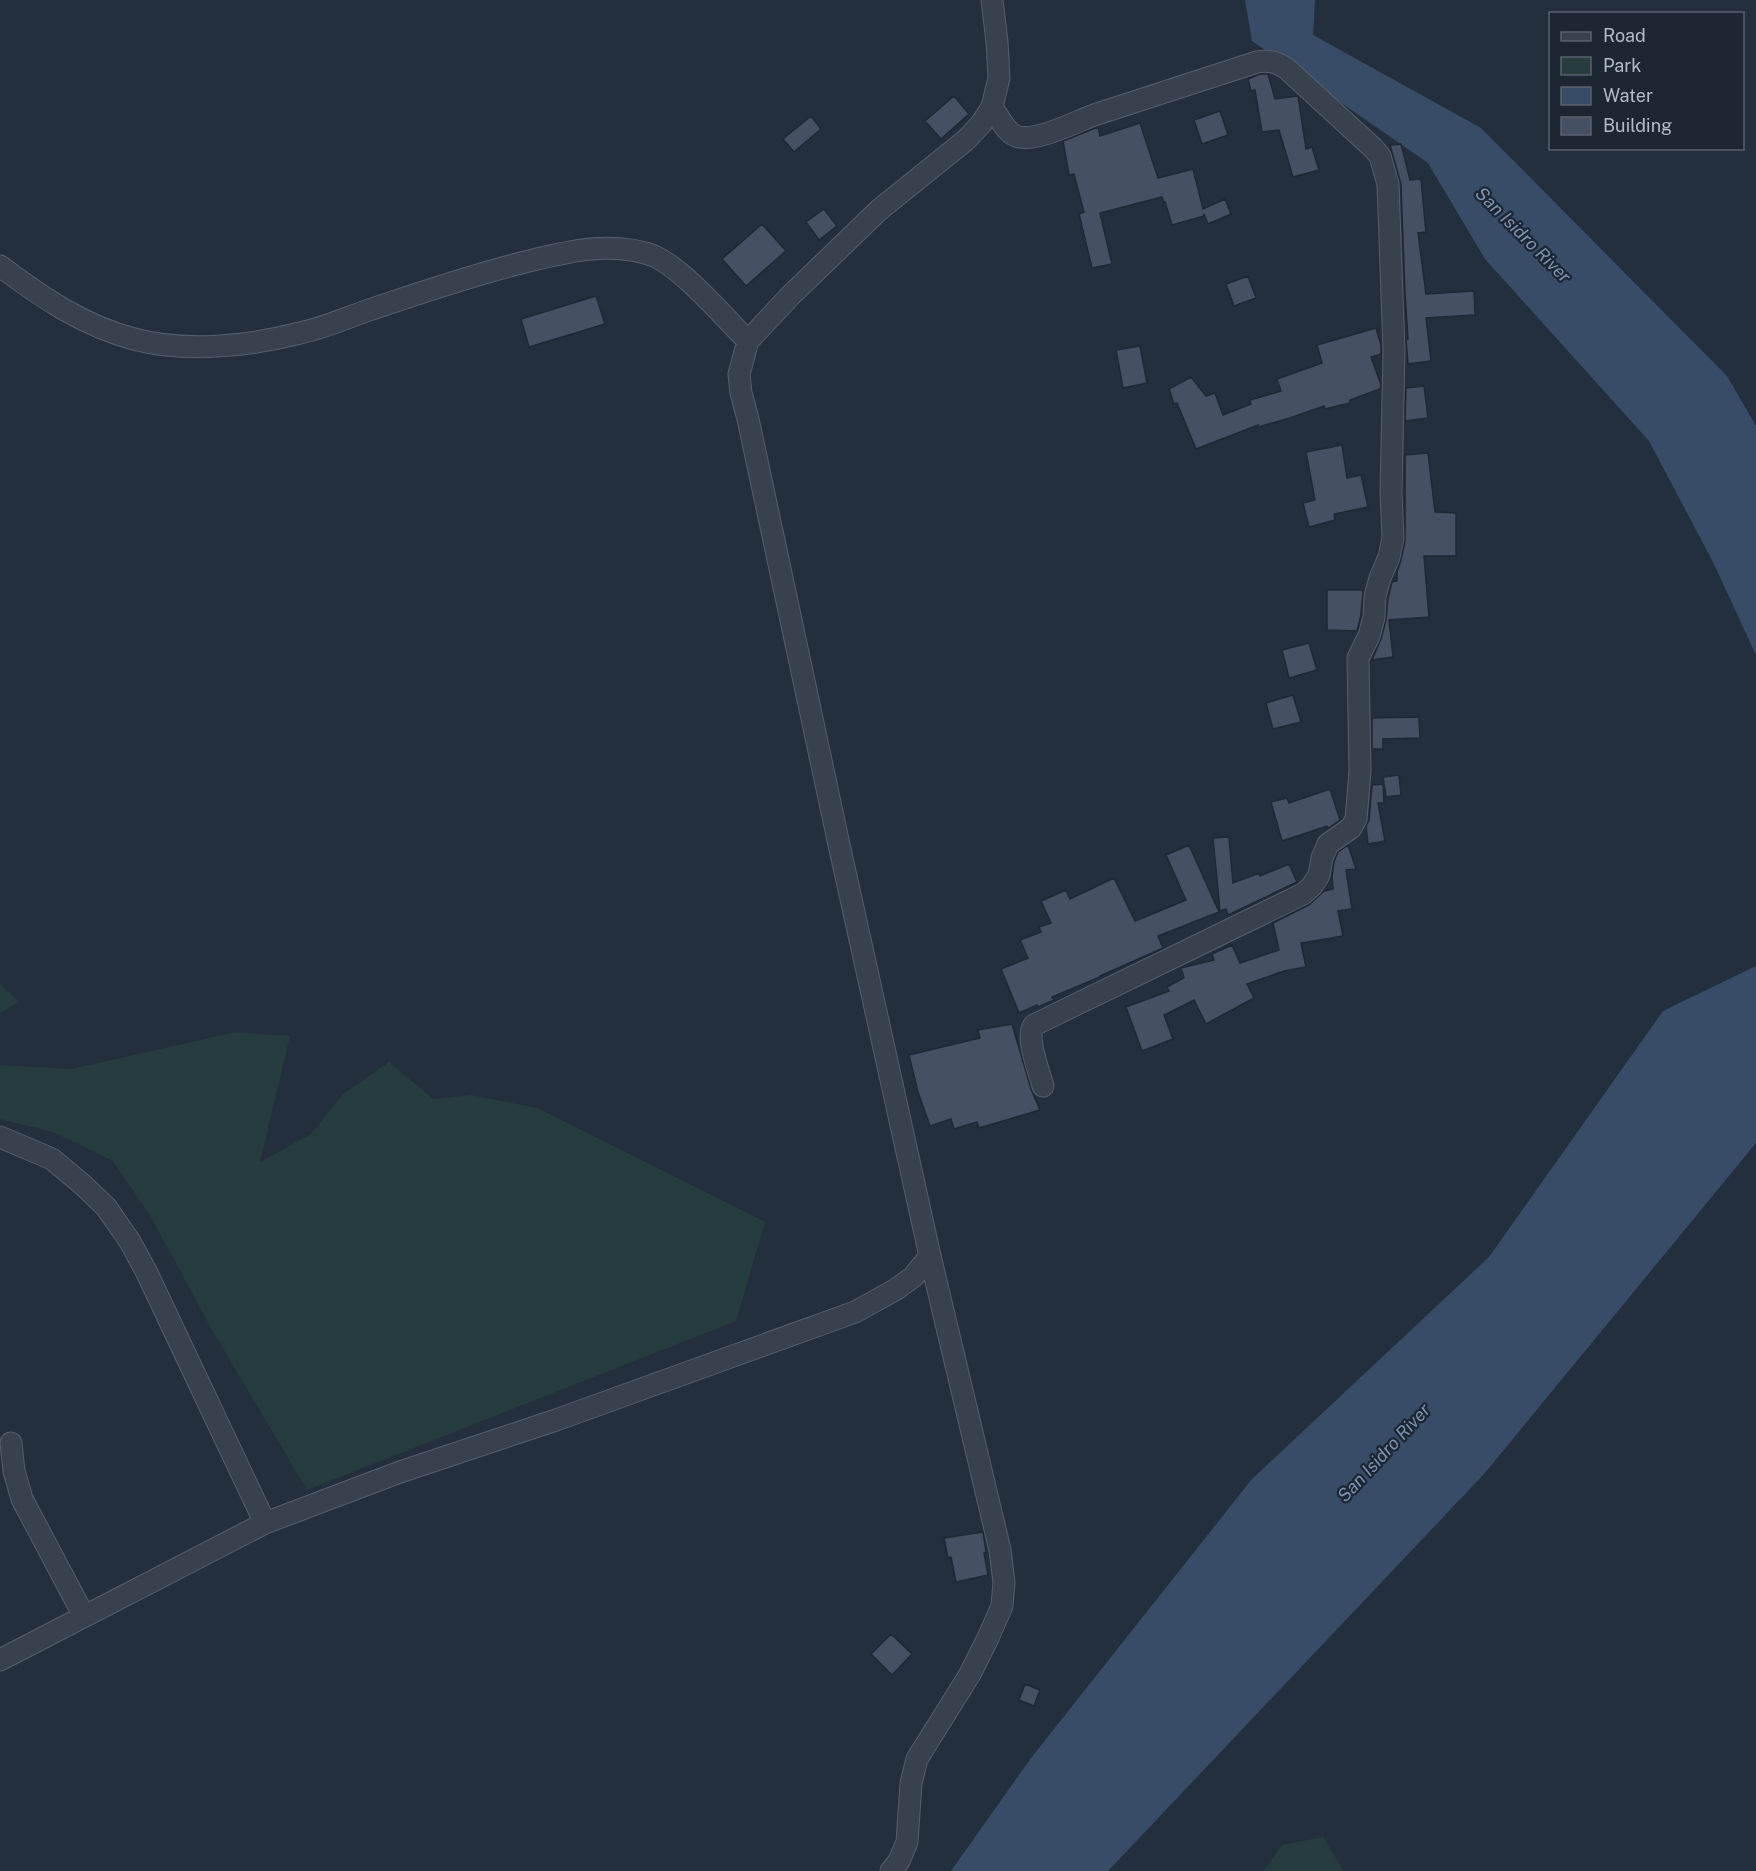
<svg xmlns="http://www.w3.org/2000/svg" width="1756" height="1871" font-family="'Public Sans',sans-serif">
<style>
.green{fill:#263c3f}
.water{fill:#394c67}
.building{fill:#455162;stroke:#1f2835;stroke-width:1.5}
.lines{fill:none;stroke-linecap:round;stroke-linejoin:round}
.minor-casing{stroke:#565f6c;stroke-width:23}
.minor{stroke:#38414e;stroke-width:21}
.labels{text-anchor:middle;stroke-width:4.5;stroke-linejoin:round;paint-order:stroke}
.water-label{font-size:18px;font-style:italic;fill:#7c92b1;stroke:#1d2633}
</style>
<rect width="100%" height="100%" fill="#242f3e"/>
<!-- green -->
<path class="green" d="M0 984 19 1002 0 1013Z
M236 1032 290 1036 260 1162 311 1134 343 1094 389 1062 433 1099 471 1095 537 1108 765 1222 736 1321 307 1490 211 1328 151 1217 113 1161 53 1132 0 1119V1065L71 1069Z
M1323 1837 1344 1871H1263L1282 1845Z"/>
<!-- water -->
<path class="water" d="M1245 0H1315L1313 35 1481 128 1727 376 1756 426V655L1713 562 1649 441 1485 259 1428 163 1252 41Z
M1756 966V1143L1484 1474 1108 1871H951L1031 1758 1252 1479 1489 1257 1663 1011Z"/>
<!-- building -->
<path class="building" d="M1260 74H1268L1275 99 1298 96 1306 149 1312 147 1319 170 1293 177 1279 130 1262 132 1255 90 1251 91 1248 79Z
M954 96 969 114 941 139 925 121Z
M1220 111 1228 135 1202 144 1194 120Z
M811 116 821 129 794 152 783 139Z
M1140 123 1158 178 1193 169 1203 209 1225 199 1231 214 1208 224 1204 214V216L1172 225 1165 202H1164L1162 197 1100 213 1112 264 1092 268 1079 214 1084 212 1074 174 1069 175 1063 141 1098 127 1100 136Z
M1401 144 1410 180 1421 179 1426 232 1418 233 1426 294 1474 291 1475 315 1426 318 1431 361 1408 364 1406 340 1408 339 1405 294 1401 184 1390 145Z
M824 209 837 226 819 240 806 222Z
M762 224 786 251 746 286 722 259Z
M1248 276 1256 298 1234 306 1226 284Z
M596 296 605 324 529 347 521 319Z
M1376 328 1381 345V354L1371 357 1381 385 1380 389 1350 400V403L1325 409 1324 406 1290 418 1258 427V425L1196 449 1177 403 1174 404 1169 389 1191 377 1206 396 1215 393 1223 415 1251 404 1250 400 1281 391 1277 379 1322 363 1317 345Z
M1140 346 1147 383 1123 388 1116 350Z
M1424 386 1428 418 1405 421 1406 388Z
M1342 445 1347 478 1361 475 1368 507 1334 514 1335 520 1309 527 1303 503 1315 500 1306 452Z
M1428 453 1435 512 1456 513V556H1424L1429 617 1389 620 1393 657 1372 660 1381 639 1386 620 1388 598 1392 582 1397 581V572L1401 560 1405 541V455Z
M1327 590H1363L1361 615 1357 631 1327 630Z
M1309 643 1317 670 1289 678 1282 650Z
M1293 695 1301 722 1273 729 1266 703Z
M1419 717 1420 738 1383 739V749H1372V718Z
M1399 775 1401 795 1386 797 1383 777Z
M1383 784 1384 803H1378L1385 841 1368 844 1366 826 1369 820 1372 785Z
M1330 789 1340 820 1327 829V826L1282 841 1271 802 1287 798 1289 803Z
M1229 837 1233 883 1259 873 1260 876 1289 864 1297 882 1228 915 1226 909 1220 911 1213 838Z
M1189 845 1219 912 1158 936 1163 948 1100 976V977L1052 997 1054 1000 1038 1007 1037 1005 1019 1013 1001 969 1028 958 1020 940 1041 932 1039 927 1051 923 1041 901 1066 890 1070 899 1114 878 1135 921 1186 900 1166 855Z
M1348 845 1356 869 1346 870 1352 909 1338 911 1343 936 1301 943 1306 967 1284 971 1247 984 1254 998 1206 1024 1194 1000 1164 1015 1173 1039 1142 1051 1126 1007 1169 991 1167 987 1184 978 1181 968 1214 960 1212 954 1232 945 1240 963 1279 950 1273 923 1309 905 1324 891 1333 889 1332 876 1334 862 1338 852Z
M1012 1024 1031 1089 1040 1110 979 1128 977 1122 954 1129 951 1119 930 1126 918 1092 909 1055 980 1038 978 1030Z
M983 1532 986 1552 984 1553 988 1575 956 1582 951 1557 948 1558 944 1538Z
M891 1634 912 1654 892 1675 871 1654Z
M1025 1684 1040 1690 1034 1706 1019 1700Z"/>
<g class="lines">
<defs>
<path id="minor" d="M992 107C999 117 1007 135 1019 137 1039 141 1075 122 1094 115 1148 97 1203 80 1257 62 1269 60 1276 62 1286 68L1373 148 1380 156 1388 184 1394 351 1391 493 1393 538 1389 557 1380 578 1375 596 1374 617 1369 636 1358 658 1360 771 1356 819 1351 828 1328 844 1322 858 1319 875 1312 886 1303 894 1034 1025C1025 1038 1039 1070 1043 1086
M0 266C41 297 84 326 134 339 186 353 249 346 300 333 324 328 346 318 369 310 420 293 472 275 525 262 566 252 612 240 654 256 682 268 724 317 748 341
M0 1137 52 1159 83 1185 106 1207 129 1240 146 1271 265 1523
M11 1443 14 1471 22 1499 84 1616
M0 1660 265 1523 400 1472 556 1420 855 1312 895 1290 913 1277 930 1256 838 840 748 419 741 393 739 374 748 341 790 296 879 210 966 140 981 124 992 107 999 78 997 42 992 0
M891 1871 899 1861 907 1842 911 1783 917 1759 970 1674 988 1638 1002 1606 1004 1582 1000 1550 930 1256"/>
</defs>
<!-- minor casing -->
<use href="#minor" class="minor-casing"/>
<!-- minor -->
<use href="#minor" class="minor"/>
</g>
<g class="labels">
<!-- water labels -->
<g class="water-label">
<text transform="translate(1523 235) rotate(45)" y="6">San Isidro River</text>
<text transform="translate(1384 1453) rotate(-47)" y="6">San Isidro River</text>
</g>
</g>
<!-- legend -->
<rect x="1549" y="12" width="195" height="138" fill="#1d2633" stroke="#59626f" stroke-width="1.5"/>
<rect x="1561" y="32" width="30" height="9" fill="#38414e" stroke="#59626f" stroke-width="1.5"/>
<text x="1603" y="42" font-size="18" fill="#b4bcc9">Road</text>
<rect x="1561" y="57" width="30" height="18" fill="#263c3f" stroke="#59626f" stroke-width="1.5"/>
<text x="1603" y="72" font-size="18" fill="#b4bcc9">Park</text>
<rect x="1561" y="87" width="30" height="18" fill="#394c67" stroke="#59626f" stroke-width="1.5"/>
<text x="1603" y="102" font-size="18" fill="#b4bcc9">Water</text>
<rect x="1561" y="117" width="30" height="18" fill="#455162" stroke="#59626f" stroke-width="1.5"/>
<text x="1603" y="132" font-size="18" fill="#b4bcc9">Building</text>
</svg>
